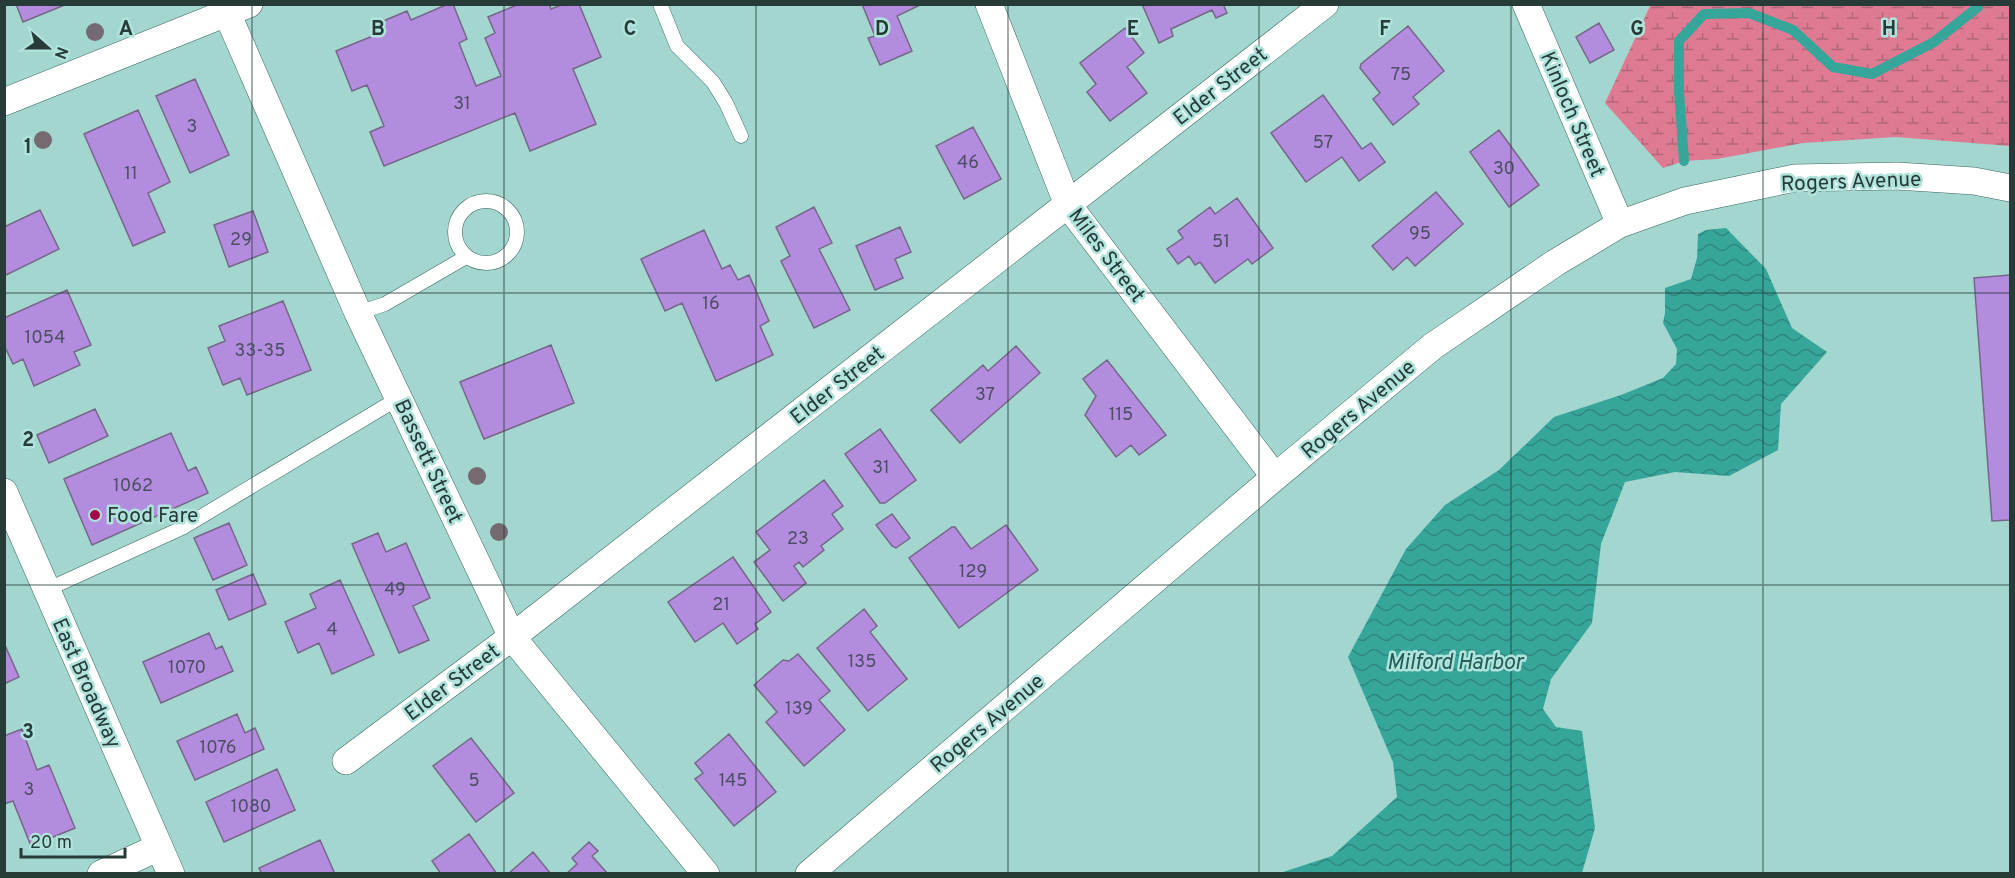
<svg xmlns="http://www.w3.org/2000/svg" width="2015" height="878" font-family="Overpass,sans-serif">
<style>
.wetland{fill:url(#wetland-marsh)}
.water{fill:url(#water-waves)}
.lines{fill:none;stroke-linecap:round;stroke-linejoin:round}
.stream{stroke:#36a69b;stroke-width:10}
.building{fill:#b48cdf;stroke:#766788;stroke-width:1.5}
.service-casing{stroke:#366660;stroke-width:15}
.minor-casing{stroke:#366660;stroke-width:28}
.service{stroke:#fff;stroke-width:14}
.minor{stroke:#fff;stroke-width:27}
.tree{fill:#756a72}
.grid{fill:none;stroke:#273b38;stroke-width:1.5;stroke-opacity:0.55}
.poi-dot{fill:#a20b4a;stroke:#b0e3dc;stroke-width:2}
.labels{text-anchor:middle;stroke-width:5;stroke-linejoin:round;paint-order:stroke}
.number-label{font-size:18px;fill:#4a4f62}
.street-label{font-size:21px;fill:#273b38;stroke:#b0e3dc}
.poi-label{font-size:21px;fill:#273b38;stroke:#b0e3dc;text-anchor:start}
.water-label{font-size:22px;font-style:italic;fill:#225d57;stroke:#b0e3dc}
.grid-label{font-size:20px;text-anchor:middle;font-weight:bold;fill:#273b38;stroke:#b0e3dc;stroke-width:5;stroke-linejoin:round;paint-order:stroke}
</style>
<defs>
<pattern id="wetland-marsh" width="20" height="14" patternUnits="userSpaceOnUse" patternTransform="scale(1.5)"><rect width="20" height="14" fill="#de7b93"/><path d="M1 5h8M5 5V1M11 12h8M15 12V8" fill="none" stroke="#b46679"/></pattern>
<pattern id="water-waves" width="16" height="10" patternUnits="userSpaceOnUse" patternTransform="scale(1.5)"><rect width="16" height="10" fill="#36a69b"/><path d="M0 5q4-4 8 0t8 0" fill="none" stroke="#2e887f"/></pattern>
</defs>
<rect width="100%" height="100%" fill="#a3d6cf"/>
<!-- wetland -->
<path class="wetland" d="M1651 4 2010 5V146L1896 137 1803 143 1717 159 1684 161 1663 168 1605 103Z"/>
<!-- water -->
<path class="water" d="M1726 228 1766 269 1792 328 1827 352 1781 404 1778 450 1729 476 1675 472 1625 482 1601 544 1592 623 1551 679 1543 709 1556 727 1582 731 1595 828 1582 873H1280L1332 856 1397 797 1393 762 1348 657 1406 549 1445 505 1499 470 1554 417 1621 395 1663 378 1676 364 1677 349 1663 323 1665 313V288L1691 279 1697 258 1698 234 1706 230Z"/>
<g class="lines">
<!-- stream -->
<path class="stream" d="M1684 161 1679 91V41L1704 14 1749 13 1793 30 1833 67 1872 74 1934 42 1978 7V4"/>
</g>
<!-- building -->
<path class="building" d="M16 4H67L23 22Z
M448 4H453L467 39 459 43 476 86 501 76 485 38 495 33 488 17 519 4H549L551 9 564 4H579L601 57 573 69 596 124 530 151 515 113 384 166 370 132 384 126 367 85 352 91 336 51 385 31 381 22 407 11 411 20Z
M862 4H922L897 16 912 51 880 65 868 38 875 36Z
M1142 4H1223L1227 13 1216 18 1212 10 1171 29 1173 36 1159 43Z
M1599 23 1614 50 1590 63 1576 37Z
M1408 26 1444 71 1413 97 1419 104 1393 125 1373 99 1380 93 1360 68 1361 64Z
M1125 28 1144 53 1127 67 1147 93 1110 121 1087 92 1096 84 1080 63Z
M195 79 229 155 190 173 156 96Z
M1323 95 1362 149 1371 143 1385 162 1359 181 1342 157 1306 182 1271 133Z
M138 110 170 182 148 193 165 232 133 246 84 134Z
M973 127 1001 179 964 199 936 146Z
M1499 130 1539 185 1509 207 1470 152Z
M1436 192 1463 224 1415 266 1407 257 1393 270 1372 246Z
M1237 198 1273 248 1252 264 1248 259 1215 283 1200 262 1195 265 1189 256 1178 264 1167 249 1183 238 1178 231 1210 207 1215 214Z
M814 207 832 243 819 249 850 310 814 328 781 261 790 256 776 227Z
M40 210 59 249 4 276V227Z
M253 211 268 252 229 267 214 225Z
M900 227 911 252 895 259 903 278 875 290 856 246Z
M704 230 722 269 730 265 738 280 749 275 769 321 760 326 773 355 716 381 682 303 665 311 641 259Z
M2010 275V520L1992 521 1974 278Z
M67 290 91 345 74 352 80 365 34 386 23 359 13 364 4 345V318Z
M283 301 311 370 247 395 240 378 223 385 208 348 225 341 219 326Z
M551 345 574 403 484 439 460 382Z
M1016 346 1040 373 960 443 931 410 983 365 988 371Z
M1107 360 1166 435 1139 455 1131 445 1116 457 1085 415 1096 396 1083 379Z
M95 409 108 436 49 463 37 435Z
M880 429 916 480 885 503H880L845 454Z
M171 433 188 471 196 467 208 493 92 545 64 479Z
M824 480 843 506 832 514 843 529 821 546 824 550 803 567 799 562 794 566 806 583 783 601 754 562 770 550 756 532Z
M892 514 910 538 896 548 892 546 876 525Z
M229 523 247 565 213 580 194 538Z
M1006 525 1038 570 959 628 909 558 952 527H955L971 549Z
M378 533 386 552 406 543 430 598 413 606 429 640 399 653 352 544Z
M733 557 771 612 755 624 758 629 737 644 723 623 695 642 668 602Z
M253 574 266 604 229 620 216 590Z
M340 580 374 655 332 674 319 643 298 653 285 622 316 608 310 594Z
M864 609 877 626 870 632 907 679 868 711 817 648Z
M209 633 216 649 222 646 233 671 161 703 143 662Z
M4 643 19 677 4 684Z
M798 654 830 691 819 700 845 730 804 766 766 722 777 712 754 685 783 660 789 661Z
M237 714 245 733 255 728 264 749 195 780 177 741Z
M22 729 37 770 49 765 75 828 31 846 13 801 4 804V736Z
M729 734 776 792 734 826 695 779 703 773 695 763Z
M471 738 514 793 476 822 433 766Z
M277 769 295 810 224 842 206 802Z
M469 834 497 874H441L432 861Z
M320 840 335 874H262L259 868Z
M589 842 598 851 592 856 608 874H566L577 864 572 858Z
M533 852 551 874H508Z"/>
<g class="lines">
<defs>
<path id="service" d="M660 4 677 46 713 82 726 103 741 136
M455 232a31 31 0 1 1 62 0a31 31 0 1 1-62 0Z
M358 313 385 304 466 257
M46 590 182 528 399 398"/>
<path id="minor" d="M223 4 358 313 512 637 706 874
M989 4 1068 205 1275 477
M1526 4 1620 224
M4 102 249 4
M4 492 171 874
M346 761 512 637 1325 4
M101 874 159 847
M809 874 1275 477 1433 346 1555 263 1620 224 1685 201 1795 178 1897 176 1974 181 2010 188"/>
</defs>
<!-- service casing -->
<use href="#service" class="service-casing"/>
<!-- minor casing -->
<use href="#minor" class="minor-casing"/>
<!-- service -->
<use href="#service" class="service"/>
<!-- minor -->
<use href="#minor" class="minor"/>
</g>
<!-- trees -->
<g class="tree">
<circle cx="95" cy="32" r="9"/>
<circle cx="43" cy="140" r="9"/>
<circle cx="477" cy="476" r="9"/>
<circle cx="499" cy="532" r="9"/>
</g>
<!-- grid -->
<path class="grid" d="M252 4V874M504 4V874M756 4V874M1008 4V874M1259 4V874M1511 4V874M1763 4V874M4 293H2010M4 585H2010"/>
<!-- markers -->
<circle class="poi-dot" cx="95" cy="515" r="6"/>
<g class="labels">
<!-- number labels -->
<g class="number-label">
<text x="1401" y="80">75</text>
<text x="462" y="109">31</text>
<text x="192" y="132">3</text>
<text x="1323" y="148">57</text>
<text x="968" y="168">46</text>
<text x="1504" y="174">30</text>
<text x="131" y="179">11</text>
<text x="1420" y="239">95</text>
<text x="241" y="245">29</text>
<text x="1221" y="247">51</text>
<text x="711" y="309">16</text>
<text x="45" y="343">1054</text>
<text x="260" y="356">33-35</text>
<text x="985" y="400">37</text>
<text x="1121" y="420">115</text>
<text x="881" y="473">31</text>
<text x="133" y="491">1062</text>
<text x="798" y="544">23</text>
<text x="973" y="577">129</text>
<text x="395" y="595">49</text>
<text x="721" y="610">21</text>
<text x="332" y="635">4</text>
<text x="862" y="667">135</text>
<text x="187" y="673">1070</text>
<text x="799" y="714">139</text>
<text x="218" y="753">1076</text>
<text x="474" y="786">5</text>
<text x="733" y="786">145</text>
<text x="29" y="795">3</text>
<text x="251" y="812">1080</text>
</g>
<!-- street labels -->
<g class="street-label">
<text transform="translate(1220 86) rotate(-38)" y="7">Elder Street</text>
<text transform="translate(1573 114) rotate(67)" y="7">Kinloch Street</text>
<text transform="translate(1851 181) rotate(-2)" y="7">Rogers Avenue</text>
<text transform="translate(1107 255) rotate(53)" y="7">Miles Street</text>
<text transform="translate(837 385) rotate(-38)" y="7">Elder Street</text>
<text transform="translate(1358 409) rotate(-40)" y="7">Rogers Avenue</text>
<text transform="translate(429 461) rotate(65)" y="7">Bassett Street</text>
<text transform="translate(452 682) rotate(-37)" y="7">Elder Street</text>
<text transform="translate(87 683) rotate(66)" y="7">East Broadway</text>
<text transform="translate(987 723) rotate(-40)" y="7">Rogers Avenue</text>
</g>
<!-- poi labels -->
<g class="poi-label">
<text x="107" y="522">Food Fare</text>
</g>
<!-- water labels -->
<g class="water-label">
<text x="1455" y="669">Milford Harbor</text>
</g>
</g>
<g class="grid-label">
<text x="126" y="35">A</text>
<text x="378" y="35">B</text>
<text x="630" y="35">C</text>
<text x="882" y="35">D</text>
<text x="1133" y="35">E</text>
<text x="1385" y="35">F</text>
<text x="1637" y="35">G</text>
<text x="1889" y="35">H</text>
<text x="28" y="153">1</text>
<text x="28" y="446">2</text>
<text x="28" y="738">3</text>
</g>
<!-- border -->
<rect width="2015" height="878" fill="none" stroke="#273b38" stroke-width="12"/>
<!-- north arrow -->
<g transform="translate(48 48) rotate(111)" stroke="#b0e3dc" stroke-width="4.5" paint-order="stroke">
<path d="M0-4.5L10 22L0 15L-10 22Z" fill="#273b38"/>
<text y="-9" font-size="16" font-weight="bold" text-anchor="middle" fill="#273b38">N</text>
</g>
<!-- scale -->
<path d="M21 848v9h104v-9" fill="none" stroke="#273b38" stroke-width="3"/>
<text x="30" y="848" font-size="18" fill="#273b38" stroke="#b0e3dc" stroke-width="4.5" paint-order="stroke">20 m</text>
</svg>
